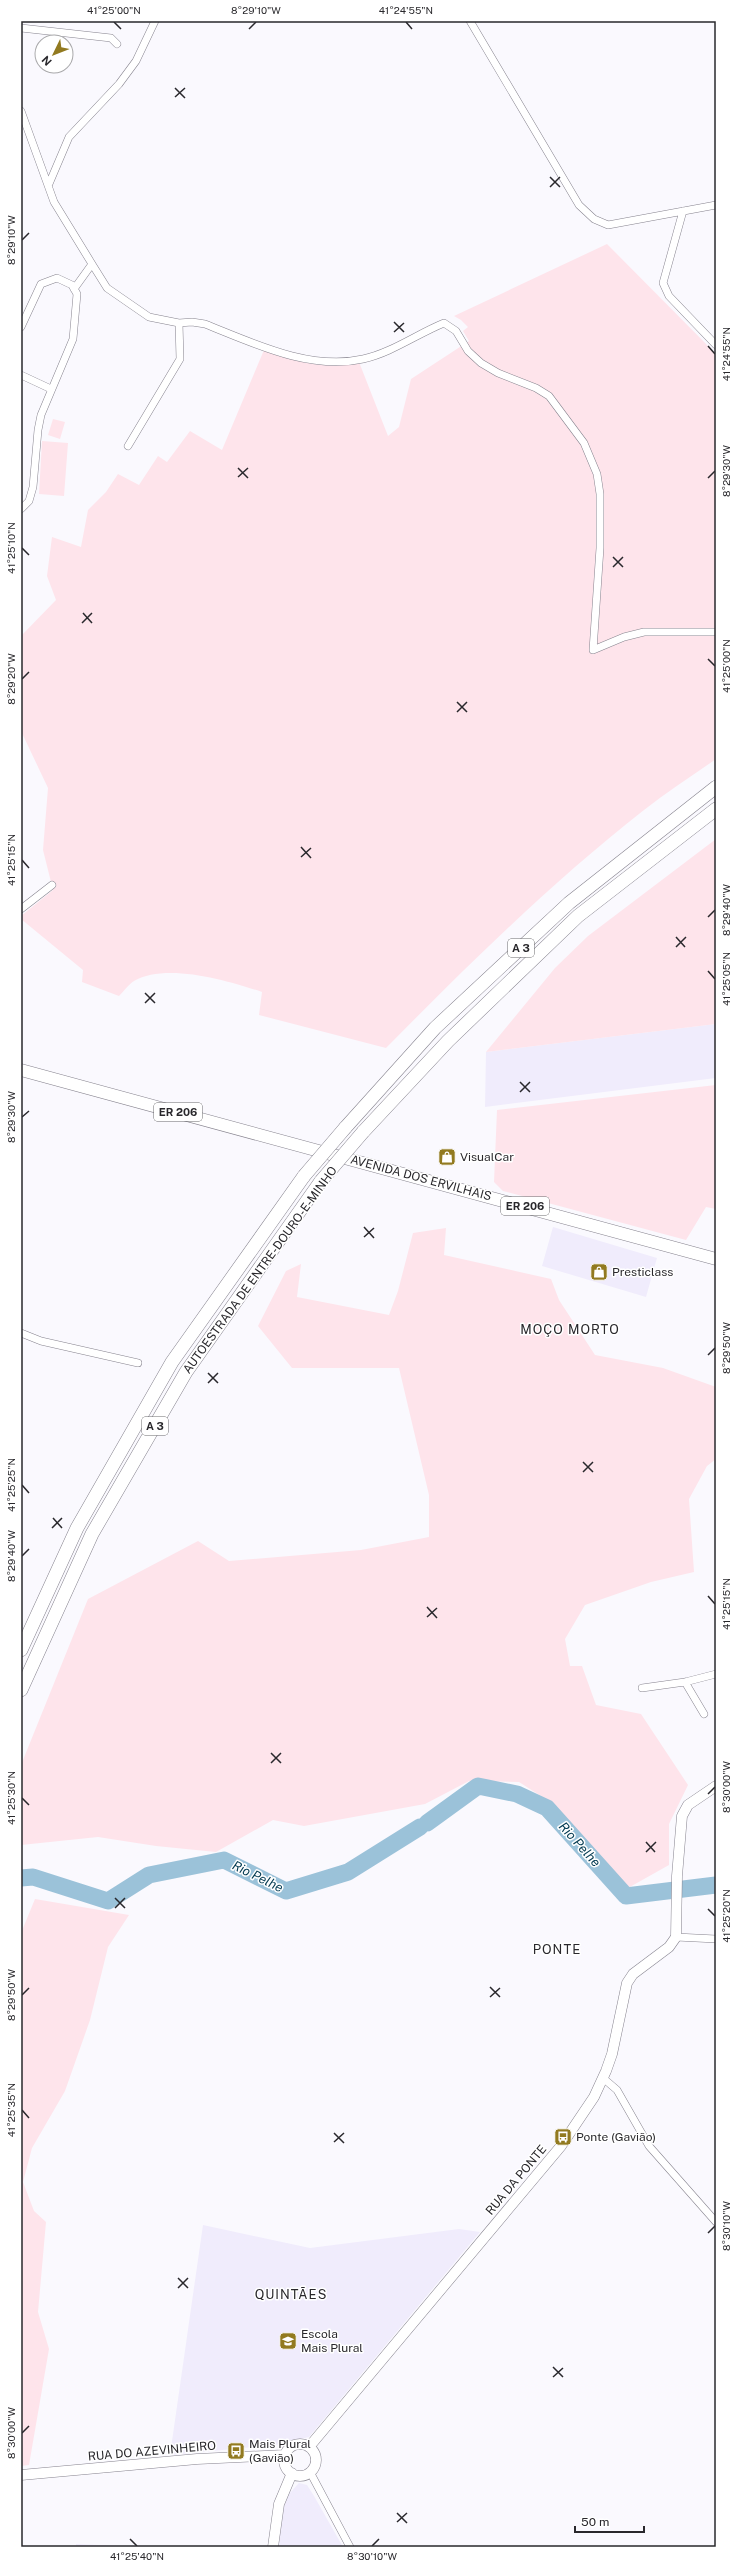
<svg xmlns="http://www.w3.org/2000/svg" width="737" height="2568" font-family="'Public Sans',sans-serif">
<style>
.built{fill:#f0ecfc}
.green{fill:#fee4eb}
.lines{fill:none;stroke-linecap:round;stroke-linejoin:round}
.river{stroke:#9bc2d9;stroke-width:17}
.street-casing{stroke:#86838e;stroke-width:8}
.secondary-casing{stroke:#86838e;stroke-width:11}
.primary-casing{stroke:#86838e;stroke-width:13}
.highway-casing{stroke:#86838e;stroke-width:14}
.street{stroke:#fff;stroke-width:7}
.secondary{stroke:#fff;stroke-width:10}
.primary{stroke:#fff;stroke-width:12}
.highway{stroke:#fff;stroke-width:13}
.highway-bridge-casing{stroke:#86838e;stroke-width:14;stroke-linecap:butt}
.highway-bridge{stroke:#fff;stroke-width:13}
.ticks{fill:none;stroke:#29282c;stroke-width:1.5}
.labels{text-anchor:middle;stroke-width:3;stroke-linejoin:round;paint-order:stroke}
.shield{fill:#fff;stroke:#69686b;stroke-width:1}
.shield-label{font-size:11px;font-weight:bold;fill:#29282c}
.poi-label{font-size:12px;fill:#29282c;stroke:#fff;text-anchor:start}
.street-label{font-size:12px;fill:#29282c;stroke:#fff}
.neighbourhood-label{font-size:13px;letter-spacing:1px;fill:#29282c;stroke:#fff}
.water-label{font-size:13px;font-style:italic;fill:#023a51;stroke:#fff}
.neatline{fill:none;stroke:#29282c;stroke-width:1.5}
.ticks-label{font-size:10px;text-anchor:middle;fill:#29282c}
</style>
<rect width="100%" height="100%" fill="#faf9fe"/>
<!-- built -->
<path class="built" d="M716 1024V1078L485 1107 486 1052Z
M553 1227 657 1258 646 1297 542 1266Z
M203 2225 310 2248 459 2229 480 2232 309 2437 275 2445 170 2455Z
M299 2483 307 2485 314 2496 343 2547H279L282 2511 289 2494Z
M76 2544 144 2547H76Z"/>
<!-- green -->
<path class="green" d="M607 244 716 354V759C692 776 667 792 644 810 552 882 468 965 386 1048L259 1015 262 992C230 981 166 962 134 981 129 984 124 991 119 996L82 982 83 970 21 919V916L53 890 43 850 48 788 21 731V636L56 600 47 576 52 537 81 547 88 510 106 492 118 474 139 485 158 456 167 462 190 431 222 450 264 350C295 361 326 371 359 362L388 436 399 427 411 379 469 341 463 331 468 327 461 320 454 316Z
M53 419 65 422 60 439 48 435Z
M42 441 68 443 64 496 39 494Z
M716 839V1024L486 1052 555 968 588 936Z
M716 1085V1209L706 1207 686 1240 503 1191 494 1182 497 1110Z
M446 1228 444 1255 551 1279 559 1300 595 1355 663 1368 716 1387V1459L707 1466 689 1499 694 1572 651 1582 585 1605 565 1639 570 1666H582L596 1705 641 1714 688 1785 669 1824V1865L628 1888 555 1805 519 1782 469 1781 425 1804 304 1826 273 1820 216 1852 156 1846 98 1837 21 1845V1765L88 1599 198 1541 229 1561 361 1550 429 1537V1495L399 1368H292L258 1326 286 1271 301 1264 297 1297 389 1315 398 1291 413 1233Z
M35 1899 129 1915 108 1947 90 2020 65 2091 32 2148 23 2182 34 2211 46 2222 38 2312 49 2349 29 2465 21 2466V1933Z"/>
<g class="lines">
<!-- river -->
<path class="river" d="M427 1823 478 1786 517 1794 547 1808 626 1896 716 1885
M21 1878 33 1877 108 1901 149 1875 224 1860 286 1891 348 1872 420 1827"/>
<defs>
<path id="street" d="M470 21 579 205 594 219 608 225 716 205
M21 28 111 38 117 44
M21 111 54 202 92 264 74 289
M49 184 69 137 119 84 136 61 155 21
M683 211 663 283 669 296 716 345
M92 264 107 288 149 317 179 323 180 359 128 446
M179 323 192 322 205 324C253 343 310 371 363 359 391 353 417 334 444 323L456 331 468 351 481 363 498 373 536 388 549 396 584 443 597 474 600 494V548L593 650 624 637 644 632H716
M21 327 41 284 57 278 72 285 77 294 73 339 41 415 38 430 33 487 29 501 21 509
M21 375 51 389
M21 909 52 885
M21 1333 41 1341 138 1363
M685 1682 704 1714
M642 1688 685 1682 716 1674
M676 1937 716 1939
M603 2078 617 2090 649 2146 716 2222
M310 2472 350 2547"/>
<path id="secondary" d="M284 2460a16 16 0 1 1 32 0a16 16 0 1 1-32 0Z
M309 2447 561 2146 594 2097 606 2071 612 2054 627 1983 633 1974 669 1947 676 1937 677 1876 682 1816 688 1805 716 1786
M21 2475 197 2459 285 2455
M273 2547 279 2504 292 2473"/>
<path id="primary" d="M21 1070 716 1259"/>
<path id="highway" d="M345 1128 435 1028 569 903 716 787
M363 1132 448 1041 578 916 716 809
M21 1650 77 1528 172 1362 304 1176
M21 1690 92 1534 186 1372 321 1181"/>
</defs>
<!-- street casing -->
<use href="#street" class="street-casing"/>
<!-- secondary casing -->
<use href="#secondary" class="secondary-casing"/>
<!-- primary casing -->
<use href="#primary" class="primary-casing"/>
<!-- highway casing -->
<use href="#highway" class="highway-casing"/>
<!-- street -->
<use href="#street" class="street"/>
<!-- secondary -->
<use href="#secondary" class="secondary"/>
<!-- primary -->
<use href="#primary" class="primary"/>
<!-- highway -->
<use href="#highway" class="highway"/>
<defs>
<path id="highway-bridge" d="M304 1176 345 1128
M321 1181 363 1132"/>
</defs>
<!-- highway-bridge casing -->
<use href="#highway-bridge" class="highway-bridge-casing"/>
<!-- highway-bridge -->
<use href="#highway-bridge" class="highway-bridge"/>
</g>
<!-- ticks -->
<path class="ticks" d="M114 22 121 29M406 22 412 29M249 29 256 22M175 88 185 98M175 97 185 88M550 177 560 187M550 187 560 177M22 240 29 233M394 322 404 332M394 332 404 323M708 346 715 354M238 468 248 478M238 477 248 468M708 478 715 471M22 548 29 555M613 557 623 567M613 567 623 557M83 613 92 623M82 623 92 613M708 659 715 666M22 679 29 672M457 702 467 712M457 712 467 702M301 847 311 858M301 857 311 848M22 860 29 868M708 917 715 910M676 937 685 947M676 947 686 937M708 971 715 979M145 993 155 1003M145 1003 155 993M520 1082 530 1092M520 1092 530 1082M22 1117 29 1111M364 1227 374 1238M364 1237 374 1228M708 1355 715 1348M208 1373 218 1383M208 1383 218 1373M583 1462 593 1472M583 1472 593 1462M22 1485 29 1493M53 1518 62 1528M52 1528 62 1518M22 1556 29 1549M708 1596 715 1604M427 1607 437 1618M427 1617 437 1608M271 1753 281 1763M271 1763 281 1753M708 1794 715 1787M22 1798 29 1805M646 1842 655 1852M646 1852 656 1842M115 1898 125 1908M115 1908 125 1898M708 1909 715 1916M490 1987 500 1997M22 1995 29 1988M490 1997 500 1988M22 2110 29 2118M334 2133 344 2143M334 2142 344 2133M708 2233 715 2226M178 2278 188 2288M178 2288 188 2278M553 2367 563 2377M553 2377 563 2368M22 2433 29 2426M397 2513 407 2523M397 2522 407 2513M130 2539 137 2546M372 2546 379 2539"/>
<!-- icons -->
<defs>
<symbol id="shop-square" viewBox="-11 -11 22 22"><rect x="-9" y="-9" width="18" height="18" rx="4" fill="#927a20" stroke="#fff"/><path d="M-5-2.5h2.3a2.7 3.5 0 0 1 5.4 0H5L5.5 6h-11ZM-1.5-2.5h3a1.5 2.3 0 0 0-3 0Z" fill="#fff"/></symbol>
<symbol id="bus-square" viewBox="-11 -11 22 22"><rect x="-9" y="-9" width="18" height="18" rx="4" fill="#927a20" stroke="#fff"/><path d="M-5-6H5V4H4V6H2V4H-2V6H-4V4H-5ZM-3.5-4V0h7V-4ZM-3.5 1.2v1.5H-2V1.2ZM2 1.2v1.5H3.5V1.2Z" fill="#fff"/></symbol>
<symbol id="school-square" viewBox="-11 -11 22 22"><rect x="-9" y="-9" width="18" height="18" rx="4" fill="#927a20" stroke="#fff"/><path d="M0-5L7-2L0 1L-7-2ZM-4 1L0 2.5L4 1V4Q0 6-4 4Z" fill="#fff"/></symbol>
</defs>
<g fill-rule="evenodd">
<use href="#shop-square" x="437" y="1147" width="20" height="20"/>
<use href="#shop-square" x="589" y="1262" width="20" height="20"/>
<use href="#bus-square" x="553" y="2127" width="20" height="20"/>
<use href="#school-square" x="278" y="2331" width="20" height="20"/>
<use href="#bus-square" x="226" y="2441" width="20" height="20"/>
</g>
<g class="labels">
<!-- shield labels -->
<g class="shield">
<rect x="508" y="939" width="26" height="18" rx="3"/>
<rect x="154" y="1103" width="48" height="18" rx="3"/>
<rect x="501" y="1197" width="48" height="18" rx="3"/>
<rect x="142" y="1417" width="26" height="18" rx="3"/>
</g>
<g class="shield-label">
<text x="521" y="952">A 3</text>
<text x="178" y="1116">ER 206</text>
<text x="525" y="1210">ER 206</text>
<text x="155" y="1430">A 3</text>
</g>
<!-- poi labels -->
<g class="poi-label">
<text x="460" y="1161">VisualCar</text>
<text x="612" y="1276">Presticlass</text>
<text x="576" y="2141">Ponte (Gavião)</text>
<text x="301" y="2338">Escola<tspan x="301" dy="14">Mais Plural</tspan></text>
<text x="249" y="2448">Mais Plural<tspan x="249" dy="14">(Gavião)</tspan></text>
</g>
<!-- street labels -->
<g class="street-label">
<text transform="translate(421 1178) rotate(15)" y="4">AVENIDA DOS ERVILHAIS</text>
<text transform="translate(260 1270) rotate(-54)" y="4">AUTOESTRADA DE ENTRE-DOURO-E-MINHO</text>
<text transform="translate(516 2180) rotate(-50)" y="4">RUA DA PONTE</text>
<text transform="translate(152 2451) rotate(-5)" y="4">RUA DO AZEVINHEIRO</text>
</g>
<!-- neighbourhood labels -->
<g class="neighbourhood-label">
<text x="570" y="1334">MOÇO MORTO</text>
<text x="557" y="1954">PONTE</text>
<text x="291" y="2299">QUINTÃES</text>
</g>
<!-- water labels -->
<g class="water-label">
<text transform="translate(580 1844) rotate(48)" y="5">Rio Pelhe</text>
<text transform="translate(258 1876) rotate(26)" y="5">Rio Pelhe</text>
</g>
</g>
<!-- border -->
<rect width="737" height="2568" fill="none" stroke="#ffffff" stroke-width="44"/>
<!-- north arrow -->
<g transform="translate(54 54) rotate(227)"><circle r="19" fill="#ffffff" stroke="#a9a9ab"/>
<path d="M0-3L7 15L0 10L-7 15Z" fill="#927a20"/>
<text y="-6" font-size="11" font-weight="bold" text-anchor="middle" fill="#29282c">N</text>
</g>
<!-- scale -->
<path d="M575 2526v6h69v-6" fill="none" stroke="#29282c" stroke-width="2"/>
<text x="581" y="2526" font-size="12" fill="#29282c" stroke="#ffffff" stroke-width="3" paint-order="stroke">50 m</text>
<rect x="22" y="22" width="693" height="2524" class="neatline"/>
<g class="ticks-label">
<text x="114" y="14">41°25'00"N</text>
<text x="256" y="14">8°29'10"W</text>
<text x="406" y="14">41°24'55"N</text>
<text transform="translate(11 240) rotate(-90)" y="4">8°29'10"W</text>
<text transform="translate(726 354) rotate(-90)" y="4">41°24'55"N</text>
<text transform="translate(726 471) rotate(-90)" y="4">8°29'30"W</text>
<text transform="translate(11 548) rotate(-90)" y="4">41°25'10"N</text>
<text transform="translate(726 666) rotate(-90)" y="4">41°25'00"N</text>
<text transform="translate(11 679) rotate(-90)" y="4">8°29'20"W</text>
<text transform="translate(11 860) rotate(-90)" y="4">41°25'15"N</text>
<text transform="translate(726 910) rotate(-90)" y="4">8°29'40"W</text>
<text transform="translate(726 979) rotate(-90)" y="4">41°25'05"N</text>
<text transform="translate(11 1117) rotate(-90)" y="4">8°29'30"W</text>
<text transform="translate(726 1348) rotate(-90)" y="4">8°29'50"W</text>
<text transform="translate(11 1485) rotate(-90)" y="4">41°25'25"N</text>
<text transform="translate(11 1556) rotate(-90)" y="4">8°29'40"W</text>
<text transform="translate(726 1604) rotate(-90)" y="4">41°25'15"N</text>
<text transform="translate(726 1787) rotate(-90)" y="4">8°30'00"W</text>
<text transform="translate(11 1798) rotate(-90)" y="4">41°25'30"N</text>
<text transform="translate(726 1916) rotate(-90)" y="4">41°25'20"N</text>
<text transform="translate(11 1995) rotate(-90)" y="4">8°29'50"W</text>
<text transform="translate(11 2110) rotate(-90)" y="4">41°25'35"N</text>
<text transform="translate(726 2226) rotate(-90)" y="4">8°30'10"W</text>
<text transform="translate(11 2433) rotate(-90)" y="4">8°30'00"W</text>
<text x="137" y="2560">41°25'40"N</text>
<text x="372" y="2560">8°30'10"W</text>
</g>
</svg>
